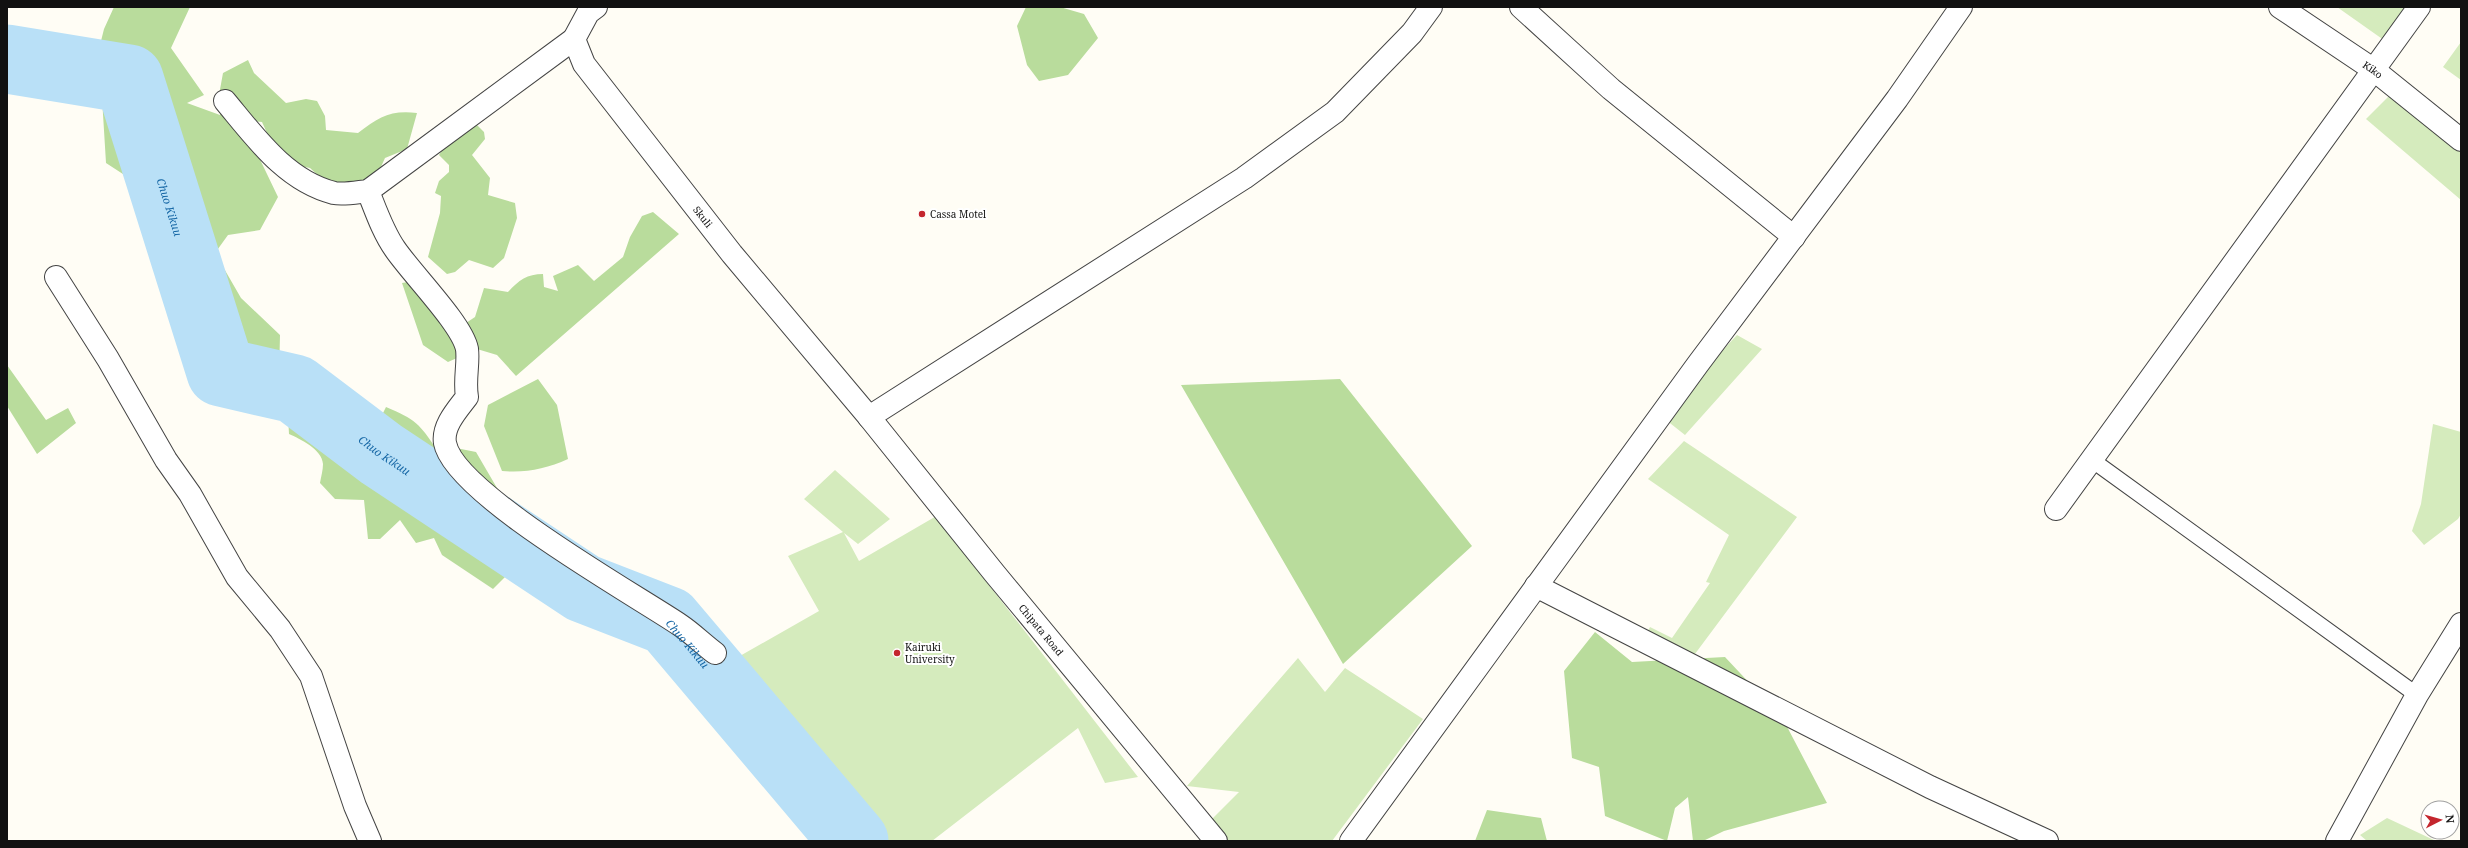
<svg xmlns="http://www.w3.org/2000/svg" width="2468" height="848" font-family="'Noto Serif',serif">
<style>
.green{fill:#d5ebbd}
.forest{fill:#b9dc9c}
.lines{fill:none;stroke-linecap:round;stroke-linejoin:round}
.river{stroke:#b9e0f7;stroke-width:69}
.lane-casing{stroke:#444;stroke-width:17}
.street-casing{stroke:#444;stroke-width:24}
.lane{stroke:#fff;stroke-width:15}
.street{stroke:#fff;stroke-width:22}
.poi-dot{fill:#c4262e;stroke:#fff;stroke-width:1.5}
.labels{text-anchor:middle;stroke-width:4;stroke-linejoin:round;paint-order:stroke}
.street-label{font-size:10px;fill:#111;stroke:#fff}
.poi-label{font-size:10px;fill:#111;stroke:#fff;text-anchor:start}
.water-label{font-size:11px;font-style:italic;fill:#1768a6;stroke:#fff}
</style>
<rect width="100%" height="100%" fill="#fffdf5"/>
<!-- green -->
<path class="green" d="M2337 7H2412L2388 43Z
M2461 42V80L2443 67Z
M2389 96 2461 149V200L2366 119Z
M1737 335 1762 349 1685 435 1661 416Z
M2433 424 2461 432V514L2458 519 2424 545 2412 531 2421 504Z
M1684 441 1797 517 1686 666 1639 647 1650 627 1672 638 1710 583 1706 582 1729 535 1648 479Z
M835 470 890 519 858 544 844 533 859 561 945 511 961 549 1138 777 1105 783 1078 728 932 841H856L717 669 819 611 788 556 843 532 804 499Z
M1298 658 1325 692 1345 668 1423 719 1332 841H1226L1209 822 1239 792 1187 786Z
M2387 818 2436 841H2367L2360 835Z"/>
<!-- forest -->
<path class="forest" d="M114 7H190L171 48 204 95 187 103 220 115 219 95 223 73 248 60 254 73 286 103 306 99 317 101 325 116 326 130 358 133C379 117 390 110 417 113L407 149 385 158 380 169 358 187 330 186 310 168 290 164 277 155 262 122 241 120 278 197 260 230 228 235 215 253 241 298 280 335 279 376 267 396 234 386 210 370 189 323 169 204 106 163 99 49 104 29Z
M1026 7H1060L1084 14 1098 38 1068 75 1039 81 1027 65 1017 26Z
M464 125H477L484 132 485 139 472 155 490 178 488 195 515 203 517 218 504 258 493 268 469 260 455 272 447 274 428 257 440 213 441 196 435 193 439 181 449 172V165L439 155 446 144Z
M653 212 679 234 516 376 497 355 477 349 448 362 423 345 402 283 426 279 463 325 475 317 484 288 508 292C519 280 527 274 543 274L544 287 558 291 553 276 578 265 594 281 623 257 630 237 642 216Z
M7 365 46 420 68 408 76 423 37 454 7 406Z
M538 379 557 405 568 459C546 469 526 473 502 471L484 426 488 405Z
M1340 379 1472 546 1343 664 1181 385Z
M291 382 339 393 349 418 365 424 380 419 386 407C415 419 420 424 437 450L446 446 476 452 504 500 568 550 552 570 527 562 510 572 493 589 442 555 434 538 416 543 400 520 380 539H368L364 500 335 499 320 483C321 477 323 470 323 464 322 449 300 439 289 434L288 416 302 414 336 444 347 443C330 426 319 407 298 396 291 392 282 398 275 392Z
M1595 632 1632 662 1725 657 1783 719 1827 803 1724 831 1703 841H1693L1688 797 1675 808 1667 841 1605 816 1599 767 1572 758 1564 671Z
M1487 810 1541 818 1547 841H1475Z"/>
<g class="lines">
<!-- river -->
<path class="river" id="s1" d="M7 59 129 79 221 372 295 389 381 454 583 588 668 621 854 841"/>
<defs>
<path id="lane" d="M2092 460 2417 695"/>
<g id="street">
<path id="s2" d="M596 7 588 13 574 39 584 64 732 254 869 417 995 574 1216 841"/>
<path d="M1521 7 1611 89 1794 237"/>
<path id="s3" d="M2280 7 2374 70 2461 140"/>
<path d="M225 101C255 137 286 181 334 193 344 195 358 192 368 191L574 39"/>
<path d="M368 191C376 211 383 232 395 249 412 274 462 324 467 349 469 363 464 380 467 397 458 409 442 426 445 443 454 493 634 594 680 625 692 633 703 644 715 653"/>
<path d="M56 277 108 359 166 460 190 494 237 577 280 629 311 676 355 806 370 841"/>
<path d="M869 417 1244 178 1335 112 1412 33 1431 7"/>
<path d="M2056 509 2419 7"/>
<path d="M1536 586 1930 787 2047 841"/>
<path d="M1351 841 1698 364 1897 99 1961 7"/>
<path d="M2337 841 2417 695 2461 624"/>
</g>
</defs>
<!-- lane casing -->
<use href="#lane" class="lane-casing"/>
<!-- street casing -->
<use href="#street" class="street-casing"/>
<!-- lane -->
<use href="#lane" class="lane"/>
<!-- street -->
<use href="#street" class="street"/>
</g>
<!-- markers -->
<g class="poi-dot">
<circle cx="922" cy="214" r="4"/>
<circle cx="897" cy="653" r="4"/>
</g>
<g class="labels">
<!-- street labels -->
<g class="street-label">
<text dy="4" stroke="none"><textPath href="#s3" startOffset="112">Kiko</textPath></text>
<text dy="4" stroke="none"><textPath href="#s2" startOffset="260">Skuli</textPath></text>
<text dy="4" stroke="none"><textPath href="#s2" startOffset="794">Chipata Road</textPath></text>
</g>
<!-- poi labels -->
<g class="poi-label">
<text x="930" y="218">Cassa Motel</text>
<text x="905" y="651">Kairuki<tspan x="905" dy="12">University</tspan></text>
</g>
<!-- water labels -->
<g class="water-label">
<text dy="4" stroke="none"><textPath href="#s1" startOffset="258">Chuo Kikuu</textPath></text>
<text dy="4" stroke="none"><textPath href="#s1" startOffset="618">Chuo Kikuu</textPath></text>
<text dy="4" stroke="none"><textPath href="#s1" startOffset="978">Chuo Kikuu</textPath></text>
</g>
</g>
<!-- border -->
<rect width="2468" height="848" fill="none" stroke="#111111" stroke-width="16"/>
<!-- north arrow -->
<g transform="translate(2440 820) rotate(84)"><circle r="19" fill="#ffffff" stroke="#a0a0a0"/>
<path d="M0-3L7 15L0 10L-7 15Z" fill="#c4262e"/>
<text y="-6" font-size="11" font-weight="bold" text-anchor="middle" fill="#111111">N</text>
</g>
</svg>
